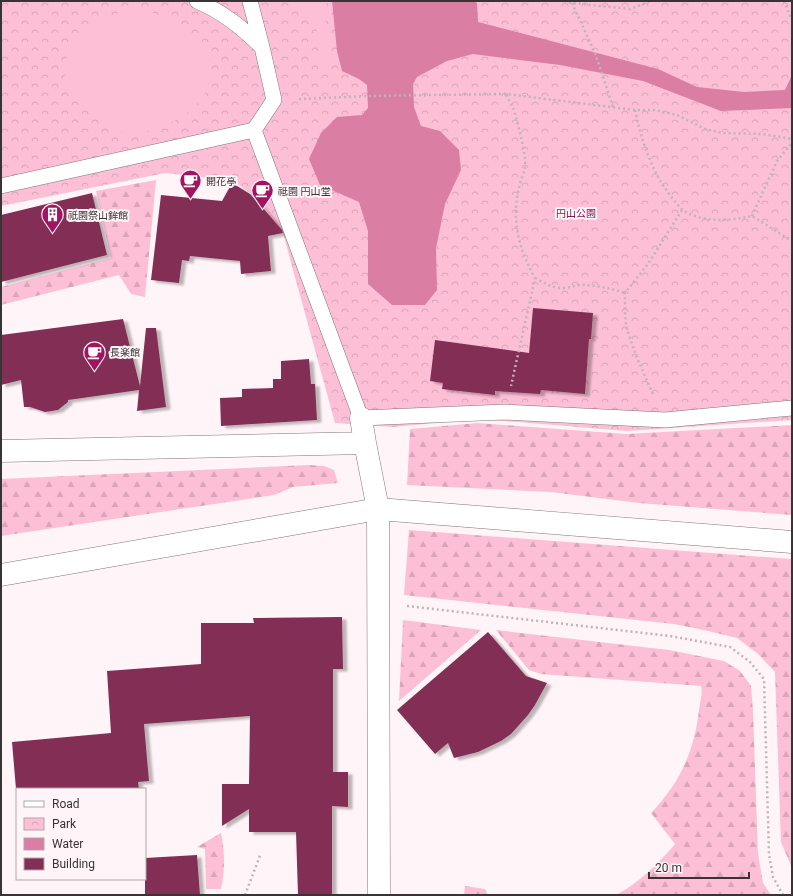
<svg xmlns="http://www.w3.org/2000/svg" width="793" height="896" font-family="Roboto,'Noto Sans JP',sans-serif">
<style>
.forest{fill:url(#forest-firs)}
.park{fill:url(#park-crowns)}
.garden{fill:#fcbfd5}
.water{fill:#da7ea3}
.building{fill:#832f55;filter:url(#shadow)}
.lines{fill:none;stroke-linecap:round;stroke-linejoin:round}
.service-casing{stroke:#807579;stroke-width:16}
.pedestrian-casing{stroke:#807579;stroke-width:23}
.minor-casing{stroke:#807579;stroke-width:23}
.path{stroke:#bdb5b8;stroke-width:2.5;stroke-dasharray:2 3;stroke-linecap:butt}
.service{stroke:#fff;stroke-width:15}
.pedestrian{stroke:#fff;stroke-width:22}
.minor{stroke:#fff;stroke-width:22}
.labels{text-anchor:middle;stroke-width:4;stroke-linejoin:round;paint-order:stroke}
.poi-label{font-size:10px;fill:#383435;stroke:#fff4f8;text-anchor:start}
.park-label{font-size:10px;fill:#861750;stroke:#fff4f8}
</style>
<defs>
<pattern id="forest-firs" width="22" height="20" patternUnits="userSpaceOnUse"><rect width="22" height="20" fill="#fcbfd5"/><path d="M5 1l3.5 6h-7zM16 11l3.5 6h-7z" fill="#d9a5b7"/></pattern>
<pattern id="park-crowns" width="20" height="18" patternUnits="userSpaceOnUse"><rect width="20" height="18" fill="#fcbfd5"/><path d="M2 6a3 3 0 1 1 6 0M12 15a3 3 0 1 1 6 0" fill="none" stroke="#d9a5b7"/></pattern>
<filter id="shadow"><feDropShadow dx="4.5" dy="2.5" stdDeviation="1" flood-color="#0004"/></filter>
</defs>
<rect width="100%" height="100%" fill="#fff4f8"/>
<!-- forest -->
<path class="forest" d="M156 180 145 297 131 294 119 275 1 305V287L111 258 96 191Z
M478 423 626 434 792 425V515L639 503 551 492 407 485 410 429Z
M309 465 324 466 334 470 338 483 293 487 274 495 1 536V479Z
M409 530 792 559V868L781 842 775 672 758 654 737 638 704 630 674 624 404 595Z
M403 620 481 630 399 701Z
M496 630 669 650 724 661 740 671 751 686 753 711 758 854 763 883 771 895H616C639 883 658 864 675 844L651 813C680 783 694 752 699 710 700 702 703 693 701 686L541 674 529 670Z
M221 833C225 852 225 871 221 889H206L205 849 197 847Z
M465 886 485 889 488 895H464Z"/>
<!-- park -->
<path class="park" d="M1 1H792V420L627 431 479 419 393 427 335 423 283 233 264 207 250 193 234 181 165 173 1 206Z"/>
<!-- garden -->
<path class="garden" d="M291 1H327L325 13 326 29 333 35C333 45 329 54 331 64L328 67 319 60 316 23 313 16Z
M134 10C141 11 150 11 157 14 171 20 196 33 204 46 209 53 209 64 209 72 209 91 202 101 187 113 172 124 151 133 131 133 107 132 70 100 65 77 60 54 83 29 102 19 112 14 122 12 134 10Z"/>
<!-- water -->
<path class="water" d="M332 1H474L477 3 478 22 658 69 697 87 744 92 785 90 792 75V108L721 111 643 81 560 65 473 54 447 61 417 77 413 84 414 107 421 126 440 131 459 150 461 170 445 204 436 248 437 290 425 305H392L368 284V231L359 202 320 185 309 159 321 133 337 117 362 115 368 108 367 85 359 79 342 71 337 51Z"/>
<!-- building -->
<path class="building" d="M232 183 250 194 263 208 282 230 283 233 268 236 271 271 241 274 240 261 190 256 189 261 182 260 179 283 151 280 161 195 222 201Z
M92 193 107 255 1 282V215Z
M533 308 593 313 591 339H589L585 394 541 390 540 394 495 391V395L442 389 443 383 430 381 435 340 529 353Z
M123 319 140 386 146 328H156L166 407 137 411 139 390 68 400V402L58 410 45 412 30 407H24L21 380 1 385V335Z
M309 359 311 384H315L317 420 221 426 220 398 242 397V389L273 388V379H281V361Z
M342 617 343 669H333V772H348V807L332 806V895H298L296 832H249V809L222 826V784H249L250 716 144 724 149 781 138 782 139 789H16L12 742 111 733 107 671 201 664V623H254L253 618Z
M488 632 526 676 547 683 535 705 528 715 511 734 501 741 478 752 454 758 448 743 435 754 397 710Z
M197 855 200 895H145V858Z"/>
<g class="lines">
<defs>
<path id="service" d="M197 1C223 12 241 27 262 47
M254 130 361 418 505 412 665 420 792 408
M1 186 254 130 274 100 262 47 250 1"/>
<path id="pedestrian" d="M1 575 378 509 792 542"/>
<path id="minor" d="M361 418 365 443 378 509 379 895
M1 451 365 443"/>
</defs>
<!-- service casing -->
<use href="#service" class="service-casing"/>
<!-- pedestrian casing -->
<use href="#pedestrian" class="pedestrian-casing"/>
<!-- minor casing -->
<use href="#minor" class="minor-casing"/>
<!-- path -->
<path class="path" d="M564 1 572 3 630 9 651 1
M784 1 792 20
M572 3 595 53 613 107
M506 95C508 99 511 103 513 108 517 119 527 157 525 167 524 174 520 181 519 188 511 220 519 250 535 278L511 386
M299 99 368 96 506 94 635 110H655L677 115 705 129 722 133 763 134 792 139
M635 110C642 143 652 173 673 199 676 203 680 208 684 211 705 223 729 221 752 216L792 241
M752 216 777 161 792 143
M535 278C545 283 554 289 564 288 570 288 574 285 580 285 596 285 610 288 625 293
M653 394 637 358 626 326 625 312V293L648 264 682 210
M407 606 670 636 730 647 750 662 764 679 769 854 773 877 783 895
M245 895 261 853"/>
<!-- service -->
<use href="#service" class="service"/>
<!-- pedestrian -->
<use href="#pedestrian" class="pedestrian"/>
<!-- minor -->
<use href="#minor" class="minor"/>
</g>
<!-- icons -->
<defs>
<symbol id="cafe-pin" viewBox="-11 -11 22 30"><path d="M0 17L-7.5 6A9.5 9.5 0 1 1 7.5 6Z" fill="#a0155f" stroke="#fff4f8"/><path d="M-5.5-4.5H6V0H3Q3 3.5 0 3.5H-2.5Q-5.5 3.5-5.5 0ZM3-3.2v2h1.7v-2ZM-6 4.5H4V6H-6Z" fill="#fff"/></symbol>
<symbol id="building-pin" viewBox="-11 -11 22 30"><path d="M0 17L-7.5 6A9.5 9.5 0 1 1 7.5 6Z" fill="#a0155f" stroke="#fff4f8"/><path d="M-4-6H4V6H1V3H-1V6H-4ZM-2.5-4.3h1.7v1.8h-1.7ZM.8-4.3h1.7v1.8H.8ZM-2.5-1h1.7V.8h-1.7ZM.8-1h1.7V.8H.8Z" fill="#fff"/></symbol>
</defs>
<g fill-rule="evenodd">
<use href="#cafe-pin" x="178" y="168" width="25" height="34"/>
<use href="#cafe-pin" x="250" y="178" width="25" height="34"/>
<use href="#building-pin" x="40" y="202" width="25" height="34"/>
<use href="#cafe-pin" x="82" y="340" width="25" height="34"/>
</g>
<g class="labels">
<!-- poi labels -->
<g class="poi-label">
<text x="206" y="185">開花亭</text>
<text x="278" y="195">祗園 円山堂</text>
<text x="68" y="219">祇園祭山鉾館</text>
<text x="110" y="356">長楽館</text>
</g>
<!-- park labels -->
<g class="park-label">
<text x="576" y="217">円山公園</text>
</g>
</g>
<!-- border -->
<rect width="793" height="896" fill="none" stroke="#383435" stroke-width="4"/>
<!-- legend -->
<rect x="16" y="788" width="130" height="92" fill="#fff4f8" stroke="#afa7aa"/>
<rect x="24" y="801" width="20" height="6" fill="#ffffff" stroke="#afa7aa"/>
<text x="52" y="808" font-size="12" fill="#383435">Road</text>
<rect x="24" y="818" width="20" height="12" fill="url(#park-crowns)" stroke="#afa7aa"/>
<text x="52" y="828" font-size="12" fill="#383435">Park</text>
<rect x="24" y="838" width="20" height="12" fill="#da7ea3" stroke="#afa7aa"/>
<text x="52" y="848" font-size="12" fill="#383435">Water</text>
<rect x="24" y="858" width="20" height="12" fill="#832f55" stroke="#afa7aa"/>
<text x="52" y="868" font-size="12" fill="#383435">Building</text>
<!-- scale -->
<path d="M649 872v6h100v-6" fill="none" stroke="#383435" stroke-width="2"/>
<text x="655" y="872" font-size="12" fill="#383435" stroke="#fff4f8" stroke-width="3" paint-order="stroke">20 m</text>
</svg>
